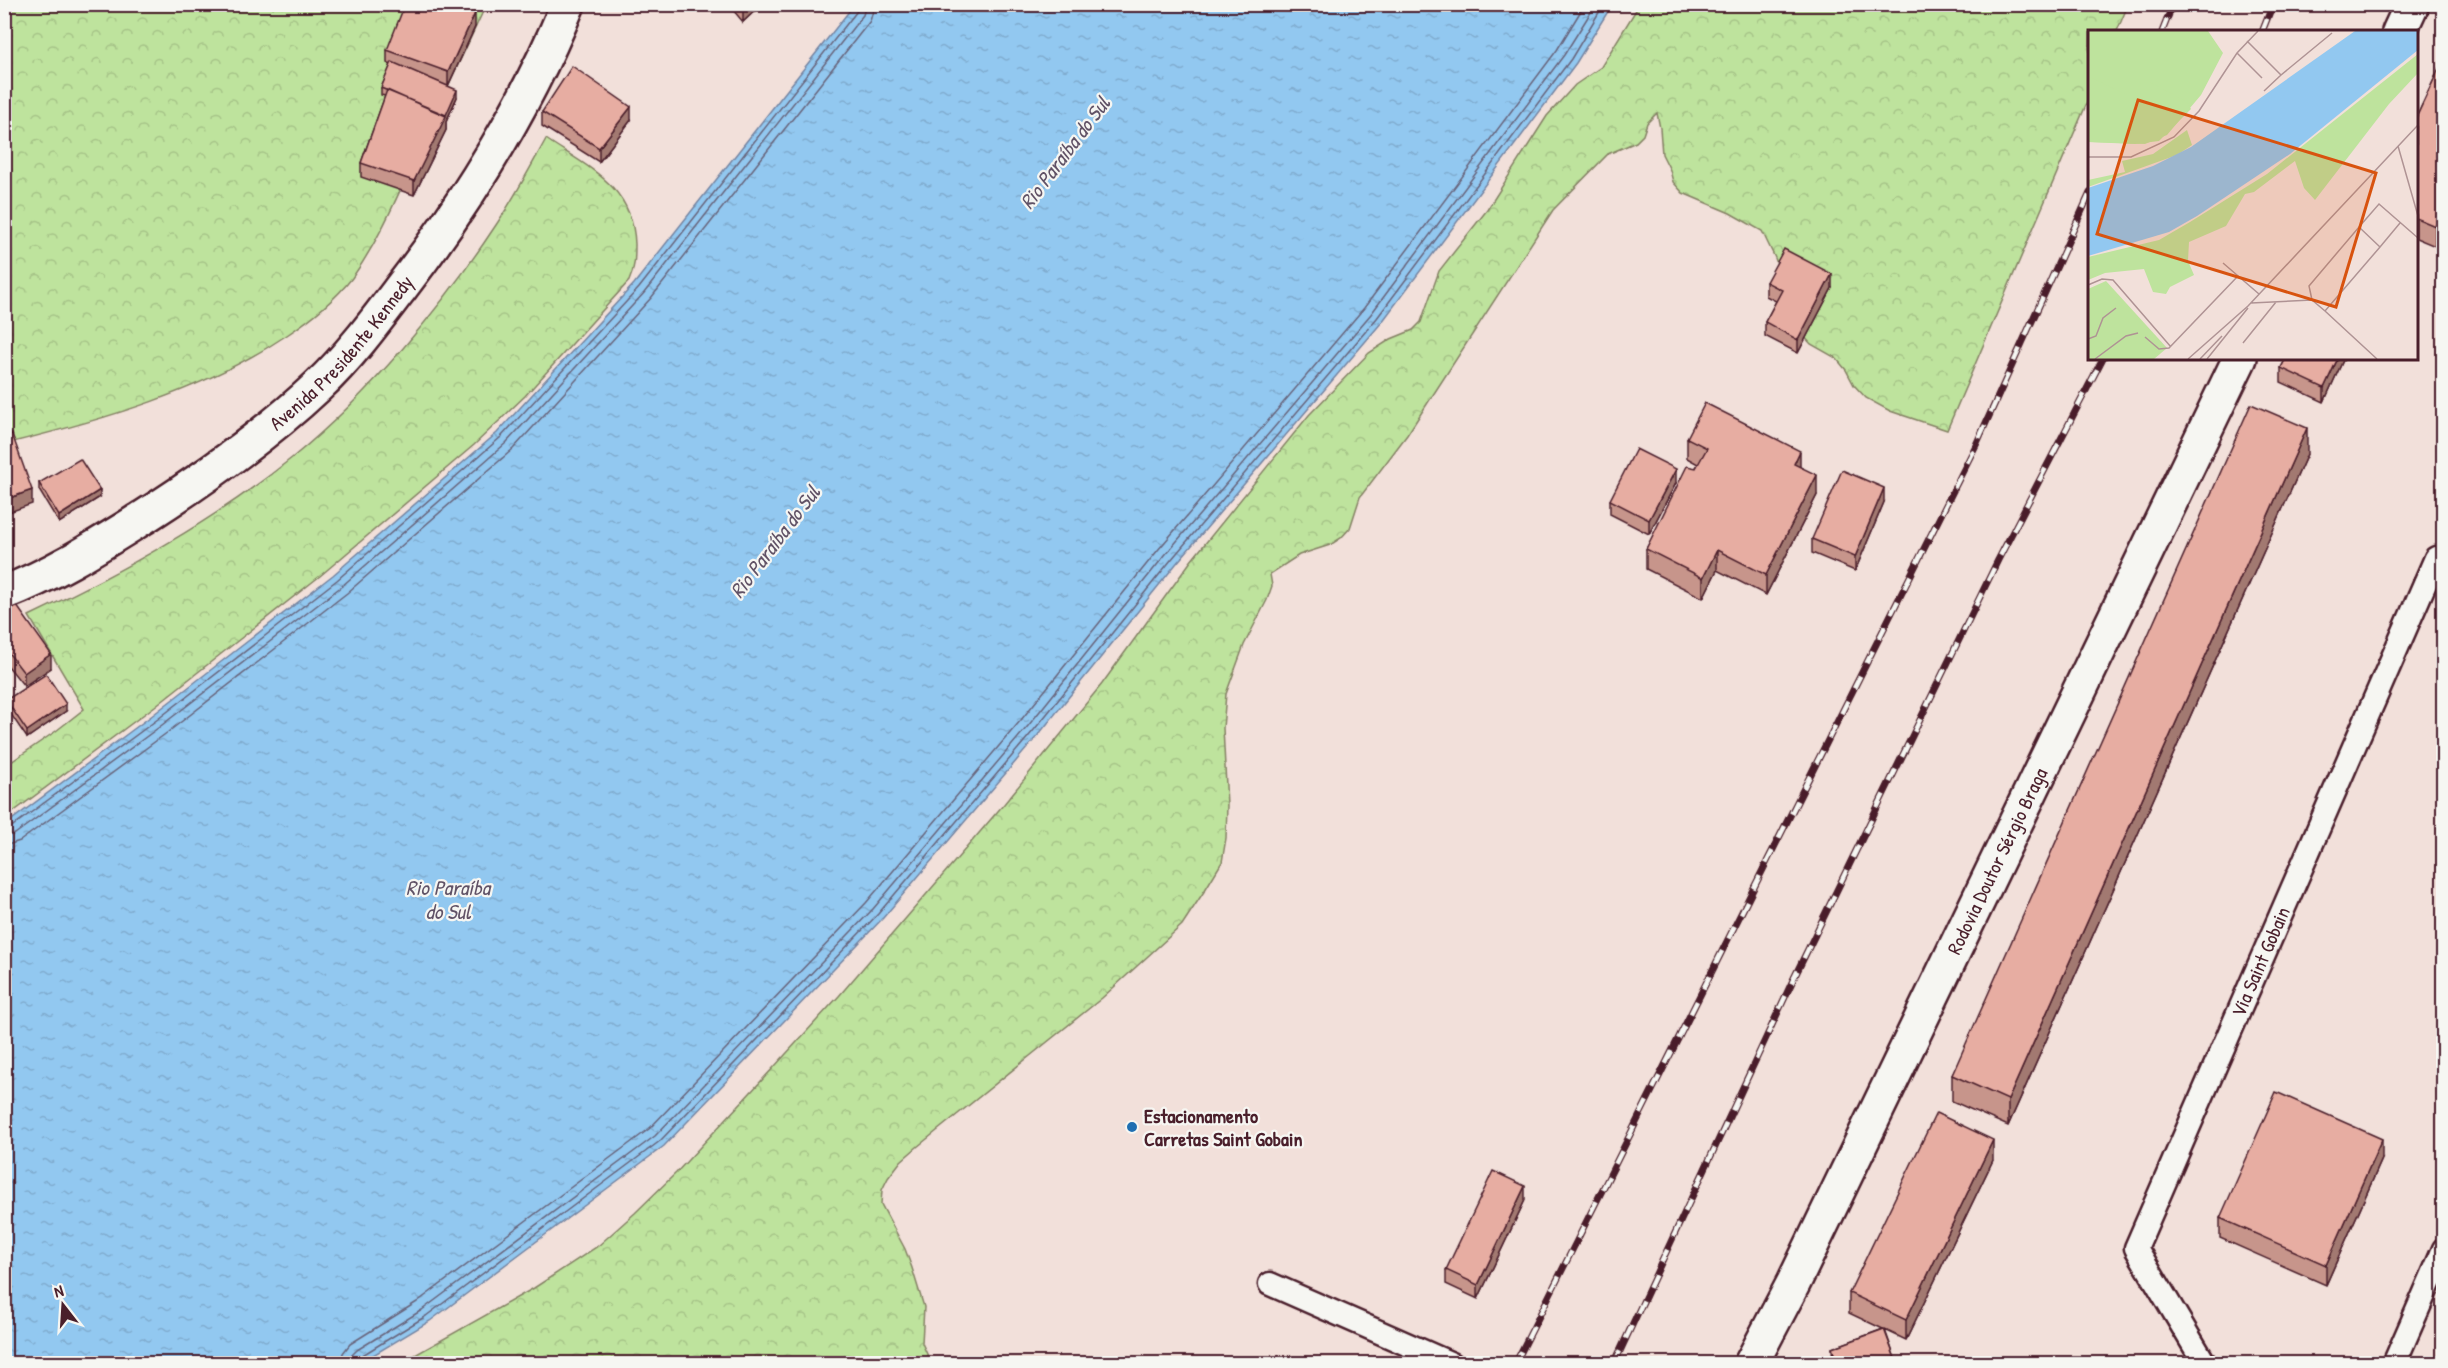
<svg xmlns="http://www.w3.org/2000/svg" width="2448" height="1368" font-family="'Patrick Hand',sans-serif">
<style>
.forest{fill:url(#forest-crowns);stroke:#848164;stroke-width:1.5}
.water{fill:url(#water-ripples);stroke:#7584a1;stroke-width:1.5}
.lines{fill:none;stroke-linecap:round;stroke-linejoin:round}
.shore{stroke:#67637a;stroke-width:1.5}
.service-casing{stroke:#4a1f2b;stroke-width:27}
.secondary-casing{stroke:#4a1f2b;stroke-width:38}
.service{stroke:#f6f6f2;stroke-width:22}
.secondary{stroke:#f6f6f2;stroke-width:33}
.rail-casing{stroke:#4a1f2b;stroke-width:7}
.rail{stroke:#f6f6f2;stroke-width:4.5;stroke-dasharray:14;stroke-linecap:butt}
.wall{fill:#c7958b;stroke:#4a1f2b;stroke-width:1.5}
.shaded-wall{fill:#a27971;stroke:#4a1f2b;stroke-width:1.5}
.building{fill:#e7ada2;stroke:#4a1f2b;stroke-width:1.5}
.poi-dot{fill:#1f6fb2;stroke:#f6f6f2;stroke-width:2}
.labels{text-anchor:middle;stroke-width:4.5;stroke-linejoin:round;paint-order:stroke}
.street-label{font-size:20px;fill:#4a1f2b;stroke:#f6f6f2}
.poi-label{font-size:20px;font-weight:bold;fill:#4a1f2b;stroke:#f6f6f2;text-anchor:start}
.water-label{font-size:21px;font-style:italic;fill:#605266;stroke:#f6f6f2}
.inset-road{fill:none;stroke:#af9394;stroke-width:1.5}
.view{fill:#d8530f;fill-opacity:0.15;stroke:#d8530f;stroke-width:3}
.inset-edge{fill:none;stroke:#4a1f2b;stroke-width:3}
</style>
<defs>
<pattern id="forest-crowns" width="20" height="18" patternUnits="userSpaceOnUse" patternTransform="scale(1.5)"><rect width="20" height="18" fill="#bee39d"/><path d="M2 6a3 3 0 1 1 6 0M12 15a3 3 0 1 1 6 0" fill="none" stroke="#a5c287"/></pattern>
<pattern id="water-ripples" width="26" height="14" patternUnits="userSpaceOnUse" patternTransform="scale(1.5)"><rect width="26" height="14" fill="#92c8f0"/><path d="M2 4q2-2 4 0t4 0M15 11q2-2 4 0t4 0" fill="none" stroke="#7fabce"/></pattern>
</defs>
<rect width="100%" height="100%" fill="#f2e0da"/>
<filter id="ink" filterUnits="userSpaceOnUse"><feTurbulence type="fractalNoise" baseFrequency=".0167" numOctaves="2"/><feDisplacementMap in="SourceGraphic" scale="12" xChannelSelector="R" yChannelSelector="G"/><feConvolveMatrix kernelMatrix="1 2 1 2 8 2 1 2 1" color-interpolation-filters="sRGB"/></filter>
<g filter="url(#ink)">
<!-- forest -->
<path class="forest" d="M4 5H486C462 57 437 109 413 162 395 202 378 242 352 278 334 301 311 319 287 335 203 392 102 420 5 444Z
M1639 5H2128L2117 31 2090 32 2089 98 1947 430 1890 411 1866 398 1854 385 1846 370 1836 358 1811 344 1800 332 1775 258 1762 231 1730 213 1683 193 1673 182 1670 170 1662 154 1660 128 1657 113 1647 123 1643 135 1636 142 1608 154 1553 210 1407 435 1360 497 1350 528 1341 538 1330 545 1299 555 1270 574 1272 586 1267 600 1244 645 1226 694 1223 728 1227 805 1226 838 1222 862 1205 890 1182 925 1102 998 917 1147 901 1161 888 1178 882 1190 881 1204 905 1249 912 1268 924 1307 922 1343 931 1363 399 1364 534 1288 598 1246 635 1213 676 1173 775 1066 839 996 1004 804 1102 684 1191 561 1309 415 1369 353 1391 339 1413 330 1421 322 1439 271 1487 210 1547 116 1575 85 1601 67Z
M546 139C589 168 633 186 635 244 635 258 635 268 629 281L525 396 474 445 320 576 155 706 5 818 4 767 56 731 84 709 29 616C121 572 213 522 293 457 369 395 442 307 496 225 515 197 530 168 546 139Z"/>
<!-- water -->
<path class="water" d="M854 5H1612L1576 63 1382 322 1176 564 1039 734 883 918 664 1146 430 1321 360 1363H5V825L154 714 333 575 497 433 634 284Z"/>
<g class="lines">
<!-- shore -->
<path class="shore" d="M4 829 10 828 158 719 337 580 501 437 639 288 857 11 859 4
M4 837 15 834 162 725 342 586 506 443 644 293 863 15 866 4
M4 846 20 841 168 732 347 593 513 449 651 298 870 21 875 4
M341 1364 343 1353 350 1344 417 1302 649 1129 866 903 1021 720 1158 550 1364 308 1557 50 1585 4
M350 1364 352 1355 357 1350 422 1310 655 1136 873 909 1028 726 1165 555 1371 314 1564 55 1596 4
M358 1364 361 1356 426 1316 660 1141 878 914 1034 730 1171 560 1377 318 1571 59 1604 4"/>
<defs>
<g id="service">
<path d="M1270 1284 1452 1364"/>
<path id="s1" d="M2205 1364 2136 1248 2436 558 2444 562"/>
<path d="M2394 1364 2444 1249"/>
</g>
<g id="secondary">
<path d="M2399 32 2412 4"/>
<path id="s2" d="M4 593C54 574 99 545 144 517 205 478 265 436 318 386 348 358 375 322 400 289 467 202 526 107 568 4"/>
<path id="s3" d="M1751 1364 1794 1282 2240 358"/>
</g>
</defs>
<!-- service casing -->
<use href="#service" class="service-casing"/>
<!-- secondary casing -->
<use href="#secondary" class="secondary-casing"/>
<!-- service -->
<use href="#service" class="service"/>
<!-- secondary -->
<use href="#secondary" class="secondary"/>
<defs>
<path id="rail" d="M2162 32 2173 4
M2262 32 2273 4
M1515 1364 1976 445 2090 193
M1614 1364 1793 980 1998 560 2103 358"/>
</defs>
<!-- rail casing -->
<use href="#rail" class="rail-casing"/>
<!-- rail -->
<use href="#rail" class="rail"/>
</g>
<!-- wall -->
<path class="wall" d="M728 4H762L743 22Z
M475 27 448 86 457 97 446 122V130L414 195 361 177V163L385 96 381 95V88L391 65 387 63V50Z
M2444 58 2435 246 2416 238V118Z
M542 112 631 120 599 162 542 126Z
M1766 282 1832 288 1798 353 1765 336V322L1776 301 1766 296Z
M2286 358H2344L2324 402 2281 382V368Z
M1687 438 1800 467 1817 495 1766 595 1717 570 1703 598 1646 569V549L1698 464 1687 458Z
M2307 454 2008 1126 1952 1101V1075Z
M39 483 100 497 59 523 39 490Z
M1676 483 1649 534 1610 514V500Z
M1884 502 1855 571 1812 553V539Z
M4 611 51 668 24 686 4 661Z
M6 700 66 711 27 738 6 707Z
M2382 1159 2326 1285 2220 1238V1218Z
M1993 1160 1906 1340 1885 1330 1897 1364H1833L1832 1348 1883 1329 1849 1313V1293Z
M1525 1200 1478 1299 1446 1284V1270Z"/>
<!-- shaded-wall -->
<path class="shaded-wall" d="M746 4H762L743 22V8Z
M475 13V27L448 86V72Z
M457 90V97L446 122V130L414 195V181Z
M631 107V120L599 162V148Z
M2444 206V227L2435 246V226Z
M1832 274V288L1798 353V340Z
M2338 358H2344L2324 402V388Z
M2307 428V454L2008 1126V1100Z
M1800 451V471L1794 464Z
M1676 469V483L1649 534V520Z
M1817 475V495L1766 595V575Z
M1884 488V502L1855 571V557Z
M32 490V504L4 514V500Z
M100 490V497L59 523V516Z
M1717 550V570L1703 598V578Z
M51 654V668L24 686V673Z
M66 704V711L27 738V731Z
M2382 1139V1159L2326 1285V1265Z
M1993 1140V1160L1906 1340V1320Z
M1525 1186V1200L1478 1299V1285Z"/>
<!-- building -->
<path class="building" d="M405 4H455L475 13 448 72 387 50Z
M2444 58V206L2435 226 2416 218V118Z
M392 62 457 90 446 115 381 88Z
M572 66 631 107 599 148 542 112Z
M387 90 446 116 414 181 361 163Z
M1784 249 1832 274 1798 340 1765 322 1782 290 1766 282Z
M2286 358H2338L2324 388 2281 368Z
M1705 403 1800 451 1794 464 1817 475 1766 575 1717 550 1703 578 1646 549 1687 466 1696 468 1707 448 1687 438Z
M2251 404 2307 428 2008 1100 1952 1075Z
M12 434 32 490 4 500V436Z
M1636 449 1676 469 1649 520 1610 500Z
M80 459 100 490 59 516 39 483Z
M1842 470 1884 488 1855 557 1812 539Z
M17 606 51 654 24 673 4 647V611Z
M46 674 66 704 27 731 6 700Z
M2276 1092 2382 1139 2326 1265 2220 1218Z
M1936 1113 1993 1140 1906 1320 1849 1293Z
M1493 1171 1525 1186 1478 1285 1446 1270Z
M1884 1329 1897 1364H1838L1832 1348Z"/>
</g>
<!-- markers -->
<circle class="poi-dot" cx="1132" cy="1127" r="6"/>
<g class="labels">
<!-- street labels -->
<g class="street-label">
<text dy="7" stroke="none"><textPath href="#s2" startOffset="418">Avenida Presidente Kennedy</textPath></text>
<text dy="7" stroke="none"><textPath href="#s3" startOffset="560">Rodovia Doutor Sérgio Braga</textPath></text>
<text dy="7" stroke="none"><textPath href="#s1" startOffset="447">Via Saint Gobain</textPath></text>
</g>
<!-- poi labels -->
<g class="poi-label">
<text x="1144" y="1123">Estacionamento<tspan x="1144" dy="23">Carretas Saint Gobain</tspan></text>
</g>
<!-- water labels -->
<g class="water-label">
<text transform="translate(1065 153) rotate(-53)" y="7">Rio Paraíba do Sul</text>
<text transform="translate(775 542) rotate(-53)" y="7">Rio Paraíba do Sul</text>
<text x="448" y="895">Rio Paraíba<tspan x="448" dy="24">do Sul</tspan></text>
</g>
</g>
<!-- overview -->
<g transform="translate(2088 30)">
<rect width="330" height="330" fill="#f2e0da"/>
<path d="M0 1H120L135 23 113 65 79 105 57 114 3 112H0Z" fill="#bee39d"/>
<path d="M330 24V43L301 74 227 170 216 158 207 131 166 162 157 164 138 196 101 212 100 231 106 245 82 257 78 264 65 262 56 239 17 243 0 250V227L71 210 102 192 179 144ZM0 46 39 65H45L55 51H60L99 72 103 79 71 111 47 114 0 112ZM99 100 104 115 89 125 0 157V150L37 142 34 131 65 124Z" fill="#bee39d"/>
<path d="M18 251 79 318 66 329H0V259Z" fill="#bee39d"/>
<path d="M267 1H330V20L202 124 109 186 81 202 0 226V158L65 136 103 117Z" fill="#92c8f0"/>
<path class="inset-road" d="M159 11 193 45 244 3M149 23 174 48M176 61 193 45M310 116 330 186M0 127H43L86 107 111 81 149 23 170 1M271 197 291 174 330 208M292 217 312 193M135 233 171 264M0 255 14 249 25 250 83 317M163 273 224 270 237 281 292 217 271 197 221 256 224 270M237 281 289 329M57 307 71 319 81 318 150 246M0 309 8 306 15 288 28 278M155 313 188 272M7 329 38 306 50 303M100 329 160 276 330 95M112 329 134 306M119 329 160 278"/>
<path class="view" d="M50 70 288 143 248 277 9 204Z"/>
<rect width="330" height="330" class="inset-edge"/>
</g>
<!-- margin -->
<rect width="2448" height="1368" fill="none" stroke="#f6f6f2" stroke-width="24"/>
<rect x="12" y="12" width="2424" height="1344" fill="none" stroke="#4a1f2b" stroke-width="2" filter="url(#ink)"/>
<!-- north arrow -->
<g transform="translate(63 1305) rotate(343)" stroke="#f6f6f2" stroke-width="4.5" paint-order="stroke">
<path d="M0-4.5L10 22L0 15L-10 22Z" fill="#4a1f2b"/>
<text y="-9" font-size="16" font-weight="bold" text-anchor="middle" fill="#4a1f2b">N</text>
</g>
</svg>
